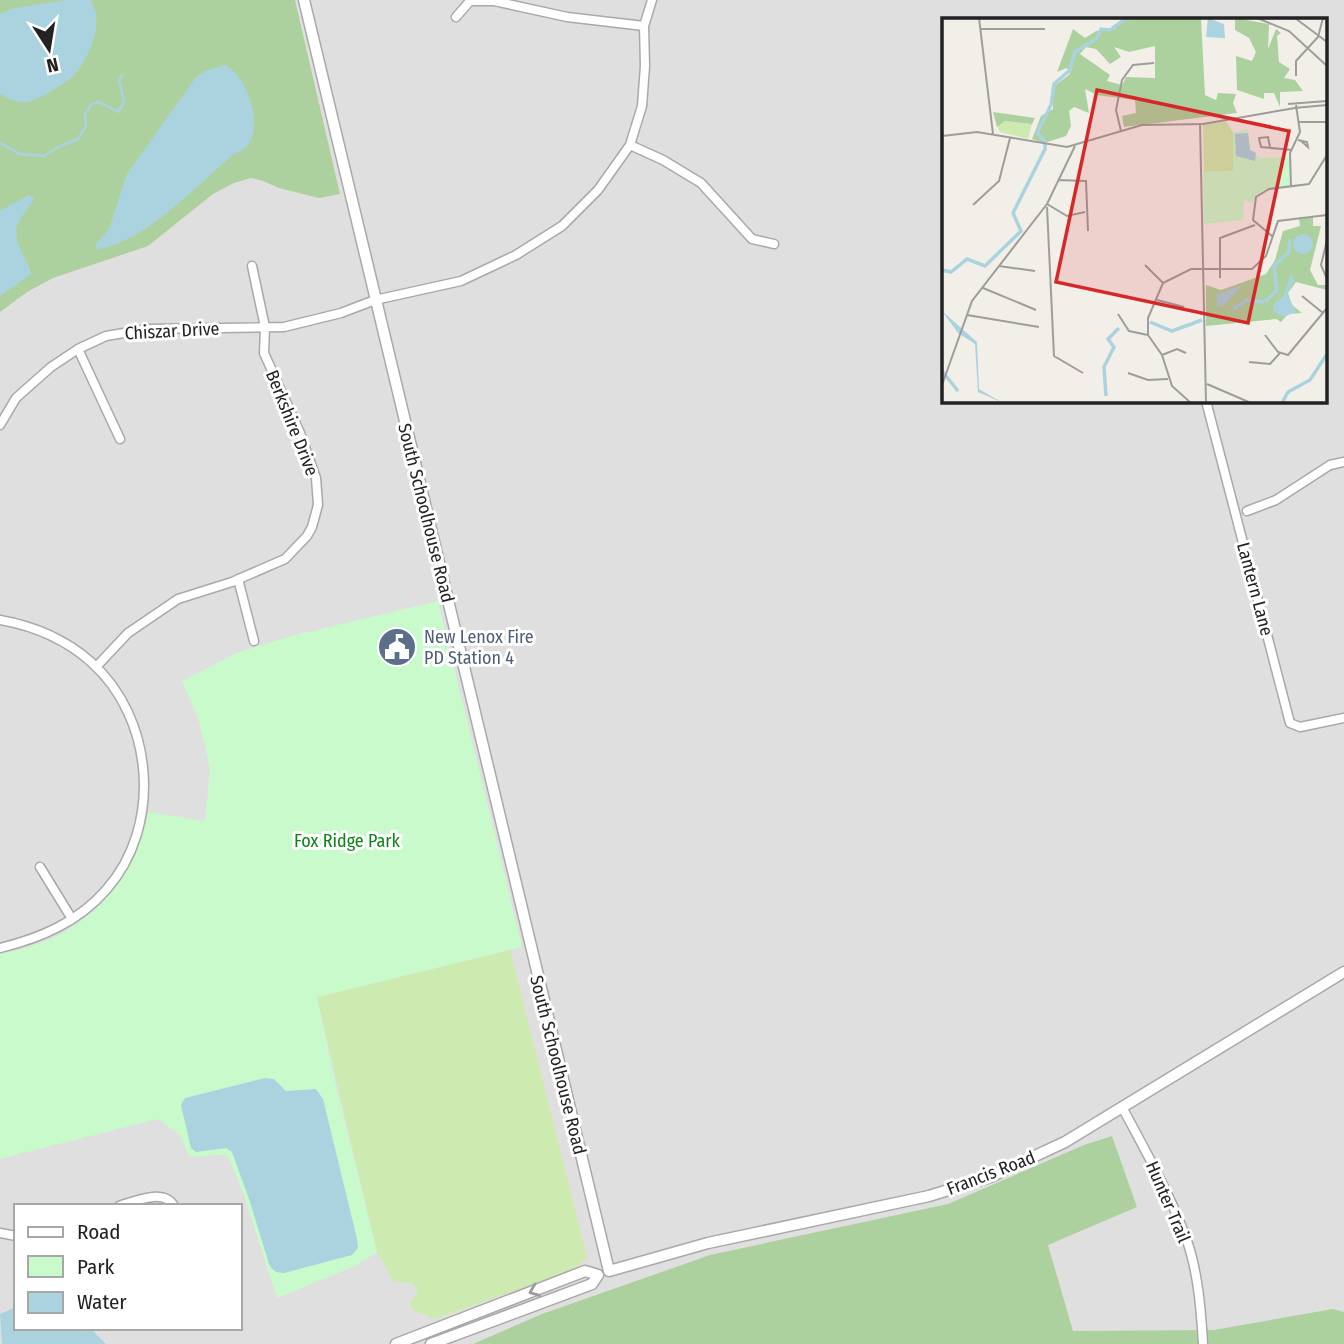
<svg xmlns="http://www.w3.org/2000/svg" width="1344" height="1344" font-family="'Fira Sans Condensed',sans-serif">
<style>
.residential{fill:#e0dfdf;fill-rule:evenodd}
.grass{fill:#cdebb0}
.forest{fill:#add19e}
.park{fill:#c8facc}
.water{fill:#aad3df}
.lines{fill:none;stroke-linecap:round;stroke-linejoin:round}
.stream{stroke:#aad3df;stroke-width:2.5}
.minor-casing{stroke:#a9a9a9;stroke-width:11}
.tertiary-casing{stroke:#a9a9a9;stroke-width:13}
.minor{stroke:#fff;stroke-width:8}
.tertiary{stroke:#fff;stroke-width:10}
.oneway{stroke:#9c9c9c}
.labels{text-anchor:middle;stroke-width:6;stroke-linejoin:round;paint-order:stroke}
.street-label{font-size:18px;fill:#222;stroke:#fff}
.service-label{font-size:18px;fill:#4e5e75;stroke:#fff;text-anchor:start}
.park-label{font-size:18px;fill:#0c8416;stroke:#fff}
.inset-river{fill:none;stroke:#aad3df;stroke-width:3.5}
.inset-road{fill:none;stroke:#9f9d99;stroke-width:2}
.view{fill:#d62828;fill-opacity:0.15;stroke:#d62828;stroke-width:3.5}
.inset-edge{fill:none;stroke:#222;stroke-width:3.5}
</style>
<rect width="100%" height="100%" fill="#f2efe9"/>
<!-- residential -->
<path class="residential" d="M0 0H1344V1324L931 1344H0ZM943 19H1325V401H943ZM16 1206H240V1328H16Z"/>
<!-- grass -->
<path class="grass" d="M510 950 587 1257 575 1269 435 1319 414 1311 409 1303 418 1292 412 1283 394 1282 377 1252 317 997Z"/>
<!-- forest -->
<path class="forest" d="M0 0H295L340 194 319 198 279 188 263 181 251 178 234 183 213 194 148 246 53 278 27 292 0 312Z
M1112 1136 1137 1207 1048 1245 1073 1331 1214 1330 1333 1309 1344 1312V1344H473L542 1314 710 1255 948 1204 1084 1145Z"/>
<!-- park -->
<path class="park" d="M438 601 522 947 317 997 335 1081 377 1252 355 1266 277 1298 244 1195 228 1156C216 1152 203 1159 189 1156L180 1135 158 1119 0 1159V954C16 950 32 947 48 940 102 917 136 868 148 812L205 821 210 769 199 721 182 681 239 652 291 636Z"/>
<!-- water -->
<path class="water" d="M68 0H90C106 20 89 58 74 75 67 83 36 101 26 102 17 103 8 98 0 94V14L14 8Z
M225 65C248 76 266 131 244 149 241 151 237 153 234 154 198 184 143 245 96 249V244L109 229 127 174 196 77 205 71Z
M29 195 34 198C30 208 19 217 17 227 13 246 28 258 31 274L0 296V211Z
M265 1078 274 1079 286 1091 316 1089 323 1099 357 1239 358 1248 352 1255 284 1273C276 1273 273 1271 269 1264L250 1202 232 1152 226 1148 196 1152 191 1148 181 1105 185 1098Z
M16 1307V1328H90L106 1344H2L0 1314Z"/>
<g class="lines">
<!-- stream -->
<path class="stream" d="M0 143 20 154 44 156 58 147 78 139 86 126 85 115 91 104 99 102 118 112 124 102 119 80 122 75"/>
<defs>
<path id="minor" d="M456 17 470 1H494L567 17 644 26
M630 145 663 160 701 183 752 239 774 244
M78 349 120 439
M1206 401 1290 723 1300 727 1344 718
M0 425 16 398 51 367 78 349 106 336 148 329 284 327 341 313 375 300 461 281 516 255 562 226 598 190 630 145 642 106 645 66 644 26 652 0
M1247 511 1276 500 1330 465 1344 462
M238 579 254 641
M0 620C34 626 65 639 91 662 154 718 163 826 106 890 78 922 41 938 0 948
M96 667 128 633 178 599 232 582 285 559 307 536 312 527 318 505 316 478 300 433 264 353 265 327 252 266
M40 867 72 919
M1122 1107C1145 1150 1169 1192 1186 1238 1198 1271 1201 1309 1203 1344
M119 1206C135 1201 164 1188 174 1206
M0 1233 16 1236"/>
<path id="tertiary" d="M304 0 609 1271 708 1243 929 1196 990 1177 1065 1142 1344 972
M396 1344 585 1271 598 1275 592 1284 431 1344"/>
</defs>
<!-- minor casing -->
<use href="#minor" class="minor-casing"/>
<!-- tertiary casing -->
<use href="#tertiary" class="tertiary-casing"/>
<!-- minor -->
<use href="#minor" class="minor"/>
<!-- tertiary -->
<use href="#tertiary" class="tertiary"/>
</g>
<!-- one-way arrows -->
<defs><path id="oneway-chevron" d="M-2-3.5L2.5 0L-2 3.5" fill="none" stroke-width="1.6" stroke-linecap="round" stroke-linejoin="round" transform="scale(1.75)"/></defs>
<use class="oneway" href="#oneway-chevron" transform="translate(534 1291) rotate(159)"/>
<!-- icons -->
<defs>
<symbol id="civic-disc" viewBox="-11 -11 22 22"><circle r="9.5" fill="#5c6f8a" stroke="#fff"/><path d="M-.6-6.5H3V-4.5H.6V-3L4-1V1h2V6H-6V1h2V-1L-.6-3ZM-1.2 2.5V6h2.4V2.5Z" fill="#fff"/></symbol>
</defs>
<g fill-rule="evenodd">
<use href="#civic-disc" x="375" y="625" width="44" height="44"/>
</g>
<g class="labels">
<!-- street labels -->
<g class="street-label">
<text transform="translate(172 331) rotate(-3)" y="6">Chiszar Drive</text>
<text transform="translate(292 423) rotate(68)" y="6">Berkshire Drive</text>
<text transform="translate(426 513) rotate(76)" y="6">South Schoolhouse Road</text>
<text transform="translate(1255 589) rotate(75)" y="6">Lantern Lane</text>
<text transform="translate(558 1065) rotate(76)" y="6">South Schoolhouse Road</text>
<text transform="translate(991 1173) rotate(-21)" y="6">Francis Road</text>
<text transform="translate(1168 1202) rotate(67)" y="6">Hunter Trail</text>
</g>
<!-- service labels -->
<g class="service-label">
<text x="424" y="643">New Lenox Fire<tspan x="424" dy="21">PD Station 4</tspan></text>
</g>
<!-- park labels -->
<g class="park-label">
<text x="347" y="847">Fox Ridge Park</text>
</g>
</g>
<!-- overview -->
<g transform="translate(942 18)">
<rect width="385" height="385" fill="#f2efe9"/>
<path d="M63 103 90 106 86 121 58 114 55 109ZM284 103 291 115V153L262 154 261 107Z" fill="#cdebb0"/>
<path d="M181 0H259L263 77 274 82 276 75 294 76 291 85 295 95 182 109 180 98 194 95 193 82 155 77 143 71 147 95 132 89 127 93 129 108 124 118 102 125 90 121 99 98 111 91V69L128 56 125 50 115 54 131 11 143 20 154 13 173 11ZM213 28V60L184 59 180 67 165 63 168 57 138 36 144 29 154 31 168 46 179 39 172 29 187 34ZM293 0 327 6 326 31 334 11 339 15 335 18 337 44 348 51 342 60 353 62 361 73 338 74V89L332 75H322V81L295 72 294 38 310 43 314 34 307 20 293 12ZM51 94 93 100 90 106 63 103 55 109ZM371 199V208H379L368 252 376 267H385V272L354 264 346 275 350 287 360 295 346 296 339 304 334 301 264 308V267L279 272 324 256 333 242 341 213 358 208 357 200Z" fill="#add19e" fill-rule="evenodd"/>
<path d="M306 111 309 133 318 140 347 139 348 168 321 172 310 185 302 182 301 202 262 206 261 154 291 153V115Z" fill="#c8facc"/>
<path d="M266 0 282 6 283 20 264 19ZM306 115 308 132 314 135 313 143 294 138 293 116ZM351 226a10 10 0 1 1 20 0a10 10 0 1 1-20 0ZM349 255 352 263 345 276 354 294 341 299 331 293 332 285 341 279ZM300 267 283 286 275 289V277ZM0 293 35 324 37 371 61 385 36 374 33 326 16 315Z" fill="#aad3df"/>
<path class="inset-river" d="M0 252 9 254 25 241 43 248 79 213 71 195 103 131V123L95 115 109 87 112 66 128 52 133 34 154 21 159 11 168 12 183 1 194 0M323 284 335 272 332 248 347 234 348 221M291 291 305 282 322 284M208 304 230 313 260 302M0 353 16 373M164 378 162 349 172 329 166 321 177 310M340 385 346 374 368 362 385 336"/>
<path class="inset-road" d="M37 0 51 116M315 0 347 13 385 48M353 0 385 24M39 11H103M354 58V43L376 19 381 0M346 86 385 83M352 90 385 87M357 104H385M258 105 264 385M179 113 174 92 180 62 191 47 212 45M0 118 35 114 125 129 200 107 261 106 353 90M356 122 365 124 366 129 359 123M328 129 326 119 317 120 319 129 350 132M117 162 144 163 146 213M349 169 348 135 358 114 354 87M105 186 125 198 143 194M31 187 57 163 68 120M105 189 112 338 141 355M330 218 311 202 314 179 327 171 367 166 385 137M385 222 379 247 385 261M203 247 221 265M57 248 93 253M278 260V220L313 207M41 270 94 292M360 278 381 295M215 282 242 289M176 296 187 313 206 317M25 297 97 309M323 317 336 334 346 337 385 290M220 337 235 331 244 335M307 344 328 346 338 335M186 355 206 362 226 361M265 366 309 385M0 367 30 283 105 186 133 128M249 385 230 368 220 337 206 317V300L221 265 249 251H310L324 238 336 203 385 197"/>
<path class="view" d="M155 72 347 113 306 305 114 264Z"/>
<rect width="385" height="385" class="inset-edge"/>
</g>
<!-- legend -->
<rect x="14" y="1204" width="228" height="126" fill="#ffffff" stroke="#a7a7a7" stroke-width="2"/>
<rect x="28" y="1227" width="35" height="10" fill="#ffffff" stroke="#a7a7a7" stroke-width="2"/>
<text x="77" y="1239" font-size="21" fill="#222222">Road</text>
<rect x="28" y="1256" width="35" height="21" fill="#c8facc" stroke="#a7a7a7" stroke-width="2"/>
<text x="77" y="1274" font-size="21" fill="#222222">Park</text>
<rect x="28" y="1292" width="35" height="21" fill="#aad3df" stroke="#a7a7a7" stroke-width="2"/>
<text x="77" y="1309" font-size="21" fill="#222222">Water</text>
<!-- north arrow -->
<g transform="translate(49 49) rotate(168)" stroke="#ffffff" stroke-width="5" paint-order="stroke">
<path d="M0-5L12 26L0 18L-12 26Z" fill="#222222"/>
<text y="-10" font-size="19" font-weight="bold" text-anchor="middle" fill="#222222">N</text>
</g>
</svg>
